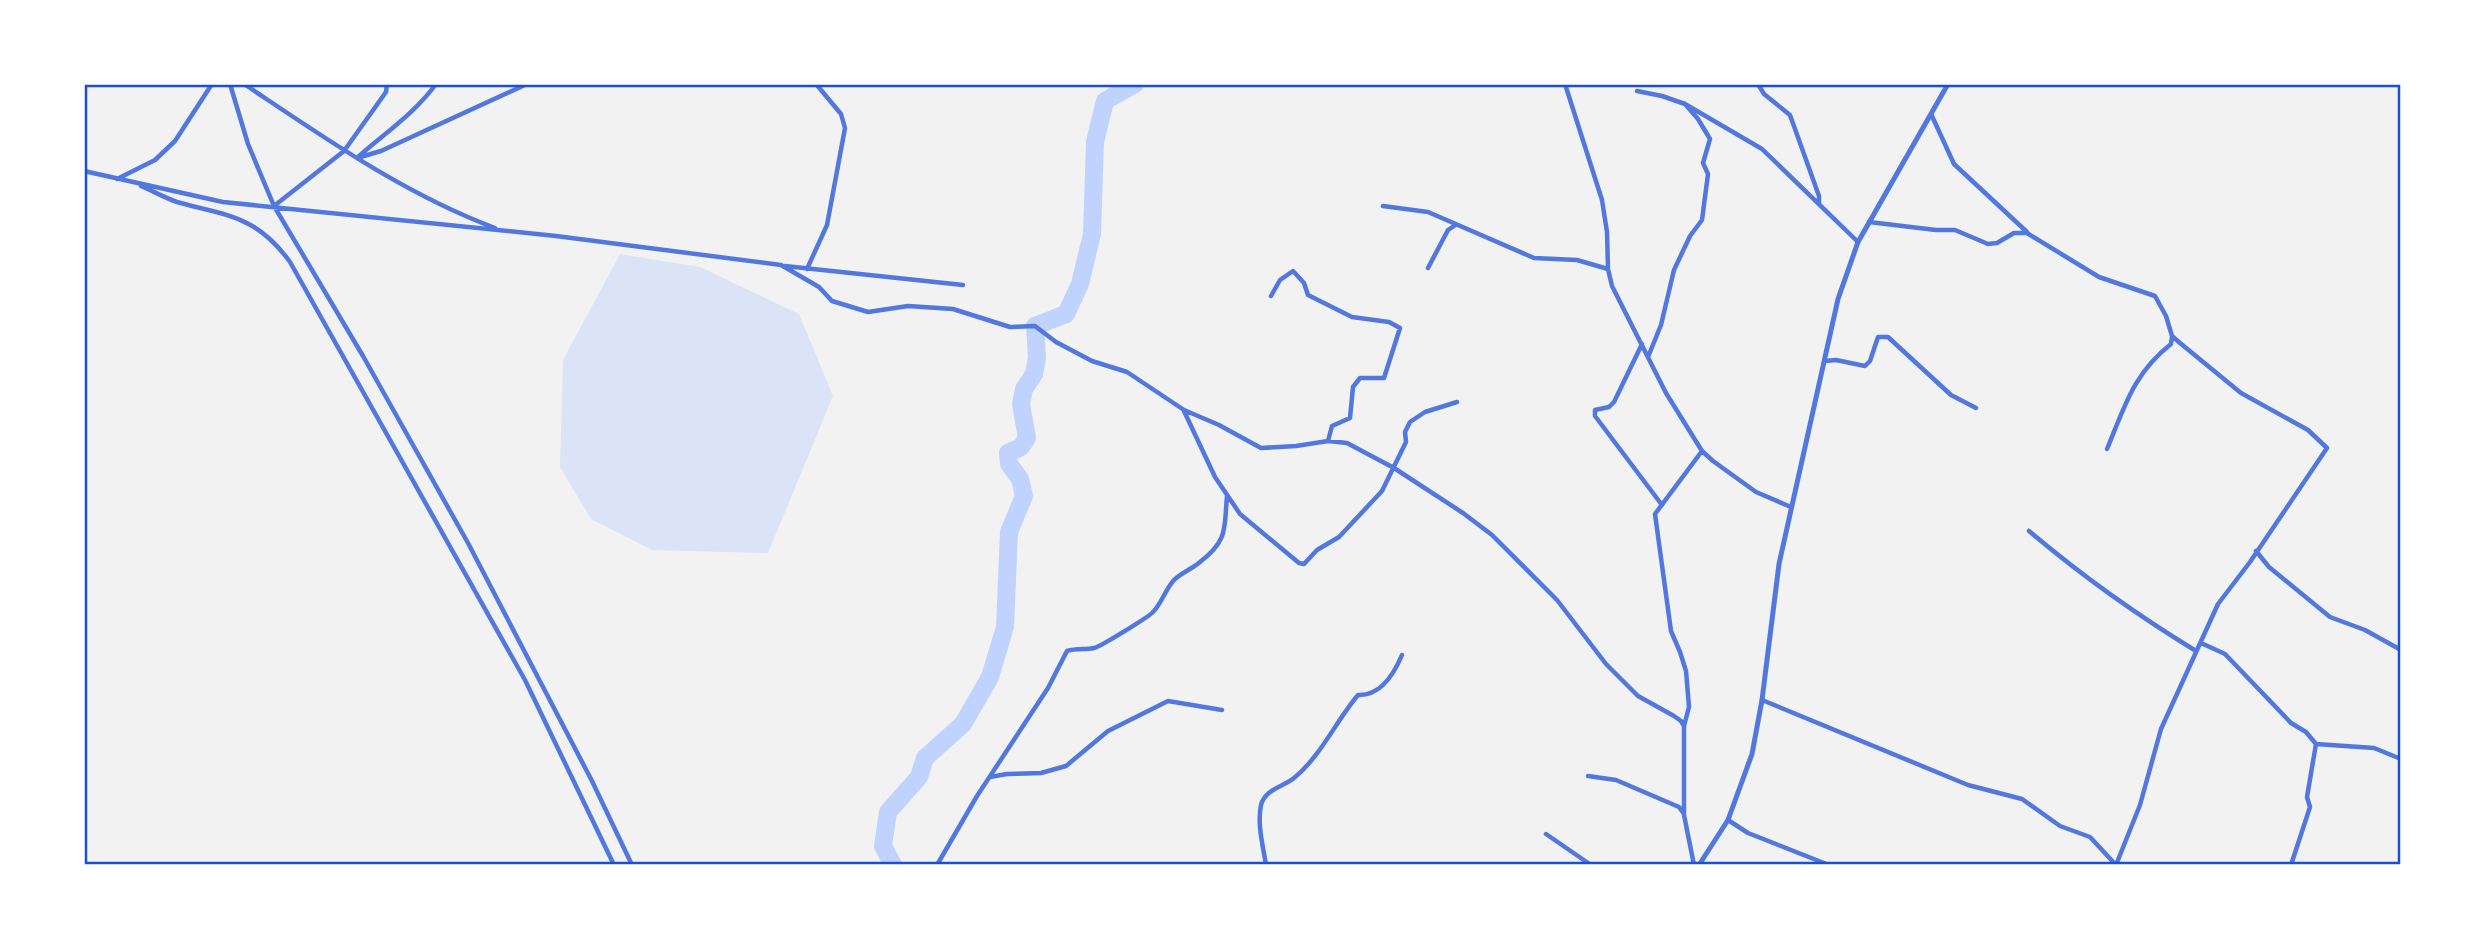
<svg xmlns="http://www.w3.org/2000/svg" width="2485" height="949" font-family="Barlow,sans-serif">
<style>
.green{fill:#dbe4f7}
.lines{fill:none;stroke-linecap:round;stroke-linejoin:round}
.river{stroke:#bfd3fe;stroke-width:18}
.minor{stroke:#5277de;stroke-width:4.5}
.tertiary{stroke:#5277de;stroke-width:5}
.neatline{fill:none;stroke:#1d4ed8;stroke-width:2.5}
</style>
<rect width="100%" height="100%" fill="#f2f2f2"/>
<!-- green -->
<path class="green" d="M620 254 700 267 799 314 833 396 768 553 652 550 591 519 560 467 563 360Z"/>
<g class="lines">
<!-- river -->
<path class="river" d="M893 865 883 846 888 812 919 777 925 758 963 724 990 677 1005 627 1009 532 1024 496 1020 479 1009 464 1008 453 1021 447 1027 438 1021 404 1024 389 1034 374 1037 358 1035 326 1066 314 1080 284 1092 234 1095 142 1105 101 1135 84"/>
<!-- minor -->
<path class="minor" d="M230 84 248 144 274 206 363 356 468 543 592 781 632 865
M244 84C325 138 404 194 495 228
M1565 84 1602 200 1607 232 1608 269 1612 286 1666 393 1702 451 1713 461 1756 492 1791 507
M1758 84 1764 94 1790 115 1819 196V203
M1637 91 1662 96 1685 104 1762 149 1858 242
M1932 116 1954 164 2027 232
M358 157C385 133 415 113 436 84
M357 158 381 151 527 84
M84 171 223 202 556 236 781 265 819 287 832 301 868 312 908 306 953 309 1010 327 1035 326 1056 342 1092 361 1127 372 1184 410 1219 425 1261 448 1296 446 1328 441 1347 443 1394 468 1463 513 1492 535 1557 600 1606 664 1638 696 1674 716 1681 721 1684 726
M117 179 155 160 175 141 212 84
M141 186C153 191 165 198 177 202 227 216 256 215 290 262L525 680 614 865
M274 206 344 151 386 92 387 84
M1383 206 1428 212 1534 258 1577 260 1608 269
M1869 222 1936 230H1955L1988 244 1997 243 2014 233H2027L2099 277 2155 296 2166 316 2172 336 2180 343 2241 393 2308 430 2327 448 2250 562 2218 604 2161 729 2140 805 2116 865
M785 266 963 285
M1428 268 1448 230 1454 226
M807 269 827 225 845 128 841 114 816 84
M1271 296 1280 280 1293 271 1304 283 1308 295 1352 317 1389 322 1400 328 1384 378H1360L1353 387 1350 418 1332 426 1328 441
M1642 344 1614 402 1609 407 1595 410V416L1662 505
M1648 357 1661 325 1674 270 1690 236 1702 220 1708 174 1703 163 1710 139 1698 119 1685 104
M1825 361 1836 360 1865 366 1870 361 1878 337H1888L1951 395 1976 408
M1184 411 1215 477 1240 514 1299 563 1304 564 1317 550 1339 537 1382 491 1406 442 1405 432 1410 422 1425 412 1457 402
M2107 449C2125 406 2133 374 2171 344L2172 337
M2029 531C2082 576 2137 615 2196 651
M2256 551 2269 567 2330 617 2365 630 2401 650
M2201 643 2225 654 2291 723 2306 732 2316 744 2307 797 2310 807 2291 865
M1762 700 1968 785 2022 799 2060 826 2090 837 2116 865
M2316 744 2374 748 2401 759
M1588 776 1616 780 1679 807 1684 814
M990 777 1007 774 1041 773 1066 766 1108 731 1168 701 1222 710
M1728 820 1748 833 1829 865
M1546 834 1591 865
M937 865 977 796 1048 688 1067 651C1077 648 1085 650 1094 648 1100 647 1150 616 1153 612 1162 603 1165 590 1174 580 1181 573 1192 569 1200 562 1229 540 1224 527 1227 496
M1266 865C1263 846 1257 824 1261 805 1265 789 1283 787 1294 778 1321 756 1336 721 1358 695 1381 696 1394 674 1402 655
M1694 865 1684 815V726L1689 707 1686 671 1680 652 1671 631 1655 514 1702 451"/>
<!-- tertiary -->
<path class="tertiary" d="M1699 865 1728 820 1752 754 1762 700 1779 564 1838 299 1858 242 1948 84"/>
</g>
<!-- border -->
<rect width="2485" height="949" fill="none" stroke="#ffffff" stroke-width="172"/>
<rect x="86" y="86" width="2313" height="777" class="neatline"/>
</svg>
